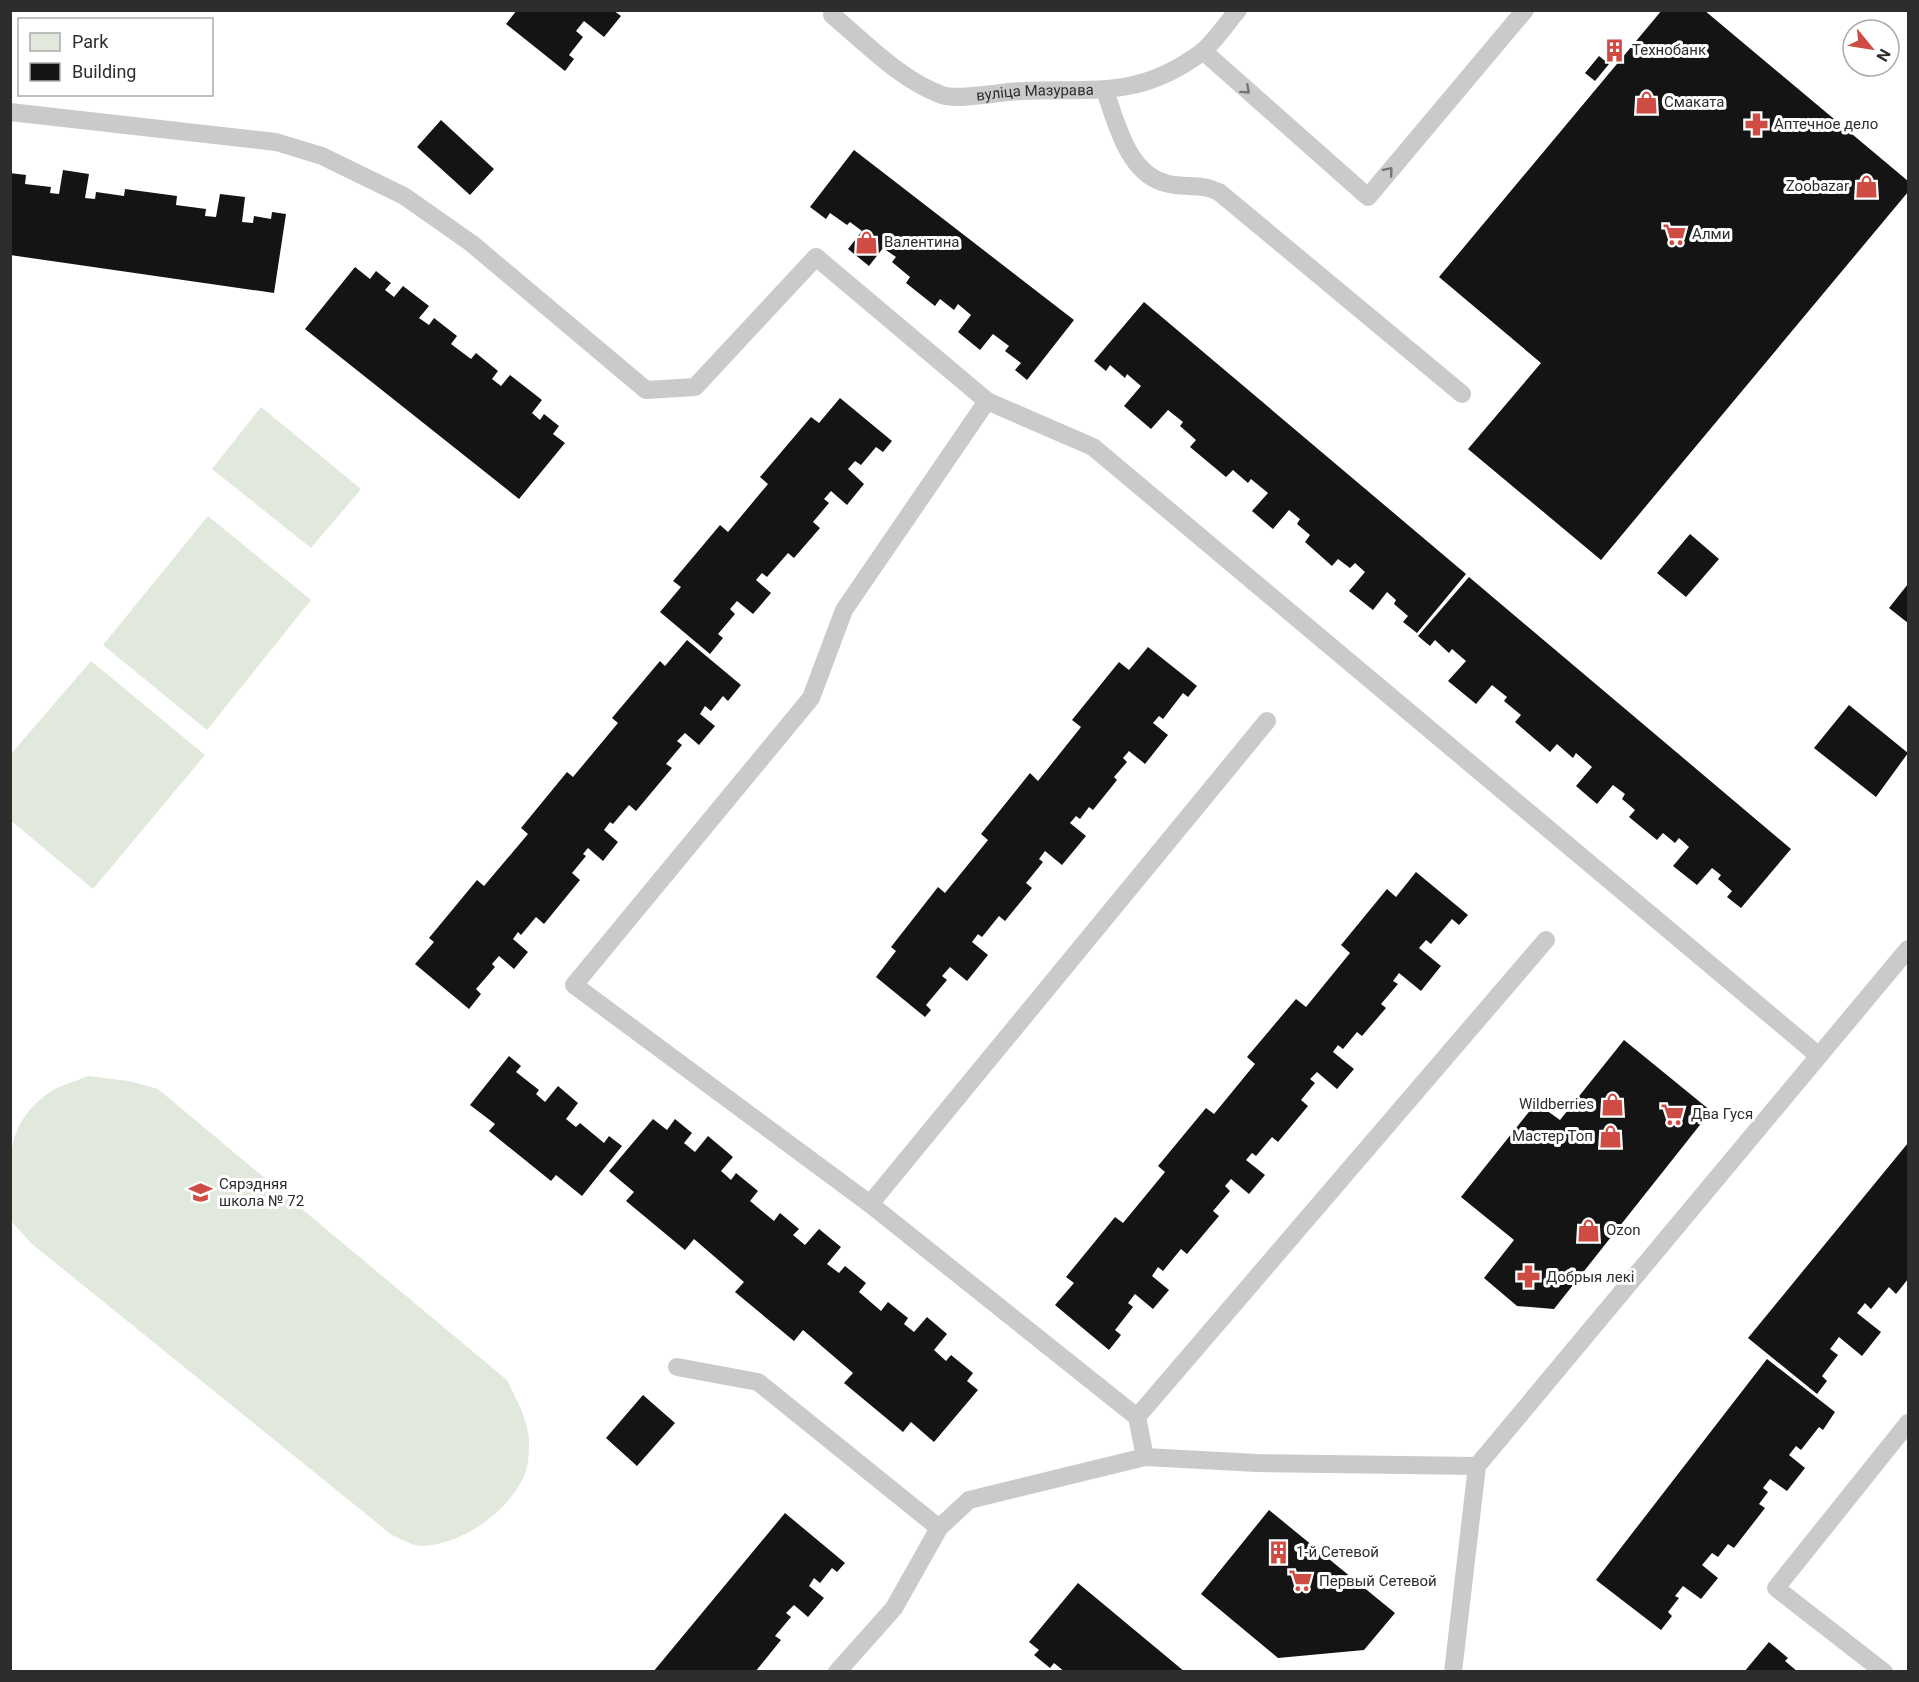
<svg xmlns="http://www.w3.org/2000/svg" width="1919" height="1682" font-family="Roboto,sans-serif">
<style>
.green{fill:#e1e9dc}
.building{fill:#141414}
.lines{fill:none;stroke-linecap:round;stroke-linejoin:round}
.service{stroke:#cacaca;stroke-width:18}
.oneway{stroke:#747474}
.labels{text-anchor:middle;stroke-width:6;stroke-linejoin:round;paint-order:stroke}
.poi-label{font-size:15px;fill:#2d2d2d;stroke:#fff;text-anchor:start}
.street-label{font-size:15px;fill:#2d2d2d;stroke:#fff}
</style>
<rect width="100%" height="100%" fill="#fff"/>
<!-- green -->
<path class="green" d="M261 407 361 489 311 548 212 469Z
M208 516 311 600 207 730 103 645Z
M91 661 205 755 93 889 10 820 11 754Z
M88 1076 129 1081 158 1089 507 1380C516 1399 530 1423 529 1445 529 1454 528 1468 524 1476 507 1513 463 1544 422 1546 413 1546 401 1539 392 1535L32 1244 11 1221C10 1169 1 1125 50 1092 61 1085 76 1081 88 1076Z"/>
<!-- building -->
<path class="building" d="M517 10H613L621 16 604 37 584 21 576 31 583 37 569 55 574 59 565 71 506 24Z
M1662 10H1704L1908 181V192L1601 560 1468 449 1541 363 1439 277Z
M1615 41 1623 48 1614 59 1605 52Z
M1599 56 1609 64 1595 81 1585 73Z
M441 120 494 169 470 195 417 147Z
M854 150 1074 320 1027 380 1015 370 1021 363 1005 351 1009 346 993 334 980 350 958 332 971 315 958 304 954 310 940 299 935 306 906 283 910 277 892 262 896 257 883 248 869 266 848 249 862 231 850 222 847 225 830 213 826 219 810 207Z
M63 170 89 174 85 198 95 199 96 192 124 196 125 189 177 196 176 205 206 209 205 216 216 217 220 194 245 197 242 222 253 223 254 216 271 219 272 212 286 214 274 293 10 255V173L26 175 25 184 51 187 50 193 59 194Z
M355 267 370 279 376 271 391 283 385 290 394 297 403 286 429 306 419 318 429 325 434 318 457 336 451 344 471 359 476 353 498 371 492 379 501 386 510 375 542 400 532 413 540 420 544 414 559 426 553 434 565 443 519 499 305 329Z
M1144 302 1466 574 1417 633 1403 622 1408 616 1394 604 1396 600 1387 592 1373 610 1349 591 1365 572 1355 563 1350 568 1338 559 1332 566 1305 542 1310 535 1297 524 1300 519 1289 510 1273 529 1252 511 1268 493 1251 479 1248 483 1233 470 1226 477 1190 447 1196 440 1180 426 1183 422 1168 410 1151 429 1124 406 1141 386 1127 374 1125 378 1110 365 1106 371 1094 361Z
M840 398 892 441 883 452 876 447 861 465 855 461 848 469 864 484 847 505 831 491 824 499 829 503 813 522 820 528 794 558 788 553 767 577 762 573 756 580 771 593 753 614 737 601 730 609 735 614 718 634 723 638 710 654 660 612 681 587 673 581 720 525 728 532 768 484 760 477 811 417 819 423Z
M1690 534 1719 559 1686 597 1657 573Z
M1469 577 1791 849 1741 908 1727 897 1732 891 1718 879 1721 875 1712 868 1697 885 1673 866 1689 847 1679 838 1675 843 1663 833 1657 840 1629 817 1635 810 1622 799 1625 794 1613 785 1597 804 1576 786 1592 767 1576 753 1573 758 1557 744 1550 752 1515 722 1521 715 1504 701 1507 697 1492 685 1476 704 1448 681 1466 661 1452 649 1449 653 1435 640 1430 646 1418 636Z
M1908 584V623L1889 608Z
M687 640 741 685 728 701 723 696 711 711 705 706 700 714 715 726 699 745 685 733 677 741 682 745 666 764 672 768 636 811 629 805 613 824 610 822 604 830 618 842 603 861 588 848 583 854 586 856 572 873 580 880 544 924 536 917 521 935 518 932 513 939 528 952 514 969 499 956 492 964 495 967 476 989 481 994 469 1009 415 964 434 942 429 938 477 880 484 886 528 834 521 828 567 772 573 777 618 723 612 718 660 661 665 666Z
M1148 647 1197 686 1188 697 1183 693 1163 719 1159 716 1153 723 1168 735 1145 764 1129 751 1123 758 1127 762 1114 777 1117 780 1093 810 1089 807 1080 819 1076 816 1070 823 1086 836 1062 865 1045 851 1039 859 1043 862 1026 883 1032 888 1005 921 999 916 982 937 978 934 972 942 988 955 967 981 950 967 942 976 947 980 926 1005 931 1010 925 1017 876 977 896 951 891 947 938 887 945 893 988 840 981 834 1030 773 1038 781 1081 727 1072 720 1119 662 1129 670Z
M1849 705 1908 753 1876 797 1814 748Z
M1416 872 1468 915 1459 925 1452 919 1431 944 1426 940 1419 948 1441 966 1421 991 1399 973 1393 981 1398 984 1381 1004 1386 1008 1362 1036 1357 1032 1343 1049 1338 1045 1333 1052 1354 1069 1337 1089 1317 1072 1310 1079 1315 1083 1301 1100 1308 1106 1278 1142 1272 1137 1256 1156 1252 1153 1246 1160 1265 1175 1249 1194 1231 1179 1225 1186 1230 1191 1213 1211 1219 1216 1187 1254 1181 1249 1163 1271 1158 1267 1152 1276 1169 1290 1153 1309 1135 1294 1128 1303 1133 1307 1115 1330 1121 1335 1109 1350 1055 1305 1074 1283 1066 1277 1115 1217 1123 1223 1165 1172 1158 1166 1206 1108 1214 1114 1255 1064 1247 1057 1296 999 1306 1007 1350 953 1341 945 1387 889 1396 897Z
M1624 1040 1711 1111 1554 1309 1517 1306 1484 1278 1514 1240 1461 1197 1536 1103 1560 1120Z
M509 1056 521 1066 516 1072 539 1090 536 1094 545 1102 558 1086 578 1103 566 1119 576 1127 580 1123 604 1143 609 1136 622 1146 582 1196 556 1175 551 1181 489 1131 495 1124 470 1105Z
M653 1119 667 1130 675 1119 692 1133 684 1143 695 1152 708 1136 733 1157 721 1171 731 1180 736 1173 758 1191 750 1201 774 1221 780 1213 799 1229 793 1235 805 1245 819 1229 841 1247 827 1264 839 1273 845 1266 866 1283 859 1292 881 1311 888 1302 908 1318 904 1324 914 1332 927 1317 947 1334 934 1350 946 1361 951 1355 973 1373 967 1381 978 1390 934 1442 911 1422 903 1432 844 1383 853 1373 803 1330 794 1341 735 1292 744 1282 694 1239 685 1250 626 1201 634 1192 609 1171Z
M1908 1143V1279L1896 1294 1889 1287 1871 1309 1865 1303 1857 1313 1881 1332 1862 1356 1839 1337 1830 1349 1838 1355 1822 1376 1827 1381 1817 1394 1748 1338Z
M1767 1359 1835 1412 1823 1430 1819 1427 1801 1450 1796 1446 1789 1455 1805 1468 1787 1491 1770 1479 1763 1488 1768 1492 1759 1504 1765 1508 1734 1548 1728 1544 1718 1557 1712 1553 1702 1565 1718 1578 1701 1599 1683 1586 1675 1596 1679 1598 1668 1612 1672 1616 1661 1630 1596 1580Z
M643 1395 675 1423 637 1466 606 1438Z
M1269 1510 1395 1613 1364 1650 1278 1658 1201 1594Z
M785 1513 845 1563 837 1572 832 1568 820 1583 814 1578 809 1586 824 1598 808 1617 794 1605 786 1613 791 1617 775 1636 781 1640 755 1672H653Z
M1078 1583 1185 1672H1065L1054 1663 1050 1668 1034 1655 1039 1650 1029 1642Z
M1769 1642 1788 1658 1785 1661 1798 1672H1744Z"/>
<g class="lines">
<!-- service -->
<g class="service">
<path id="s1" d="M832 15C866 43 899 79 942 95 958 101 1004 91 1023 91 1095 88 1139 99 1202 52 1215 41 1226 24 1238 10"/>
<path d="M1203 51 1368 197 1525 10"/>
<path d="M1105 91C1117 124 1128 176 1169 184 1187 188 1201 183 1219 192L1462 394"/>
<path d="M10 112 276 142 322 156 404 196 471 243 646 390 695 387 816 257 987 401 844 610 811 698 574 985 870 1204 1137 1417 1145 1457 1257 1463 1477 1466"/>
<path d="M987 401 1093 447 1819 1056"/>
<path d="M870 1204 1267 721"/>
<path d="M677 1367 758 1382 939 1528"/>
<path d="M1137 1417 1546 940"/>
<path d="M837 1672 894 1608 939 1528 969 1500 1145 1457"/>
<path d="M1453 1672 1477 1466 1908 949"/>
<path d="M1884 1672 1776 1588 1908 1423"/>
</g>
</g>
<!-- one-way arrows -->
<defs><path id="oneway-chevron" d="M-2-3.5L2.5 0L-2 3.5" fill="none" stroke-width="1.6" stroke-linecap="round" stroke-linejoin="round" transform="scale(1.5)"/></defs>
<g class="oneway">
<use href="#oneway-chevron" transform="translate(1246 90) rotate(42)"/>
<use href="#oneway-chevron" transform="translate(1389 171) rotate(-50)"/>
</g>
<!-- icons -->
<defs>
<symbol id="building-bare" viewBox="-9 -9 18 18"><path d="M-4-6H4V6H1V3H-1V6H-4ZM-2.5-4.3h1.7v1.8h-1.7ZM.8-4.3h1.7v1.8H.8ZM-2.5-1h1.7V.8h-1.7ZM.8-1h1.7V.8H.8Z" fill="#cf4c44" stroke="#fff" stroke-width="2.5" paint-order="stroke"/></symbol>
<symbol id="shop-bare" viewBox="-9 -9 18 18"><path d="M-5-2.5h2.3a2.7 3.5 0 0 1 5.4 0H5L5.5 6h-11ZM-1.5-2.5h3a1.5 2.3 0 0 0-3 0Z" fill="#cf4c44" stroke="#fff" stroke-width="2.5" paint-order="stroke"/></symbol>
<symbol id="pharmacy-bare" viewBox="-9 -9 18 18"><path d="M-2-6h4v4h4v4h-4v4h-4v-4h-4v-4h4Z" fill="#cf4c44" stroke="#fff" stroke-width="2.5" paint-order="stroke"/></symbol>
<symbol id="supermarket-bare" viewBox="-9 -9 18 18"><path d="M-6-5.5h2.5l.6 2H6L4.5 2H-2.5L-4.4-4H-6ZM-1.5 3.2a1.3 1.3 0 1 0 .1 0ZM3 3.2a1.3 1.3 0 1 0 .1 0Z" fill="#cf4c44" stroke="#fff" stroke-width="2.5" paint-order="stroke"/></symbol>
<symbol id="school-bare" viewBox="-9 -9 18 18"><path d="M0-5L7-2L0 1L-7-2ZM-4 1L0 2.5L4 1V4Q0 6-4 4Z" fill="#cf4c44" stroke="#fff" stroke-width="2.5" paint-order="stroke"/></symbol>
</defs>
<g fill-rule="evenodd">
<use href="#building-bare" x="1598" y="34" width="33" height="33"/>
<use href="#shop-bare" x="1630" y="86" width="33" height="33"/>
<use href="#pharmacy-bare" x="1740" y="108" width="33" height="33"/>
<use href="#shop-bare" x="1850" y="170" width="33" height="33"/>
<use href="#supermarket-bare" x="1658" y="218" width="33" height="33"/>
<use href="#shop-bare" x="850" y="226" width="33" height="33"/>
<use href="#shop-bare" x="1596" y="1088" width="33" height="33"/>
<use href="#supermarket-bare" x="1656" y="1098" width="33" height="33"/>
<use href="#shop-bare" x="1594" y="1120" width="33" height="33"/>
<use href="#school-bare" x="184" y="1176" width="33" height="33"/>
<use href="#shop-bare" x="1572" y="1214" width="33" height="33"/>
<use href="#pharmacy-bare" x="1512" y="1260" width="33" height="33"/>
<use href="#building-bare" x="1262" y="1536" width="33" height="33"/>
<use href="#supermarket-bare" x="1284" y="1564" width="33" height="33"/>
</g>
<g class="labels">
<!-- poi labels -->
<g class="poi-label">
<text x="1632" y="55">Технобанк</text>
<text x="1664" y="107">Смаката</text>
<text x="1774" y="129">Аптечное дело</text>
<text x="1849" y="191" text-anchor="end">Zoobazar</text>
<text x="1692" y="239">Алми</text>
<text x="884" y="247">Валентина</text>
<text x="1594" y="1109" text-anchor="end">Wildberries</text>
<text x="1691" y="1119">Два Гуся</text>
<text x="1593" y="1141" text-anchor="end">Мастер Топ</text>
<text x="219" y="1189">Сярэдняя<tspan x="219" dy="17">школа № 72</tspan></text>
<text x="1606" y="1235">Ozon</text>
<text x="1546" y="1282">Добрыя лекі</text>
<text x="1296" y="1557">1-й Сетевой</text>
<text x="1319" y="1586">Первый Сетевой</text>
</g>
<!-- street labels -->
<g class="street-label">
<text dy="5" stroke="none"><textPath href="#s1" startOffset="230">вуліца Мазурава</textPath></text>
</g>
</g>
<!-- border -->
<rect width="1919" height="1682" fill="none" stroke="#2d2d2d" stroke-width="24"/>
<!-- legend -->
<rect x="18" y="18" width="195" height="78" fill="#ffffff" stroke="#ababab" stroke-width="1.5"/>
<rect x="30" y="33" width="30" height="18" fill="#e1e9dc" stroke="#ababab" stroke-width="1.5"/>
<text x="72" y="48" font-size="18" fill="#2d2d2d">Park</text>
<rect x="30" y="63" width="30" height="18" fill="#141414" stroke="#ababab" stroke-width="1.5"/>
<text x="72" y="78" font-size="18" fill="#2d2d2d">Building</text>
<!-- north arrow -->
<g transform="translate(1871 48) rotate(120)"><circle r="28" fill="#ffffff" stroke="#ababab" stroke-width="1.5"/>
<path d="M0-4.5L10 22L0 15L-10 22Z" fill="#cf4c44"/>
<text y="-9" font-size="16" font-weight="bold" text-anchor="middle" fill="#2d2d2d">N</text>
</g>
</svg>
